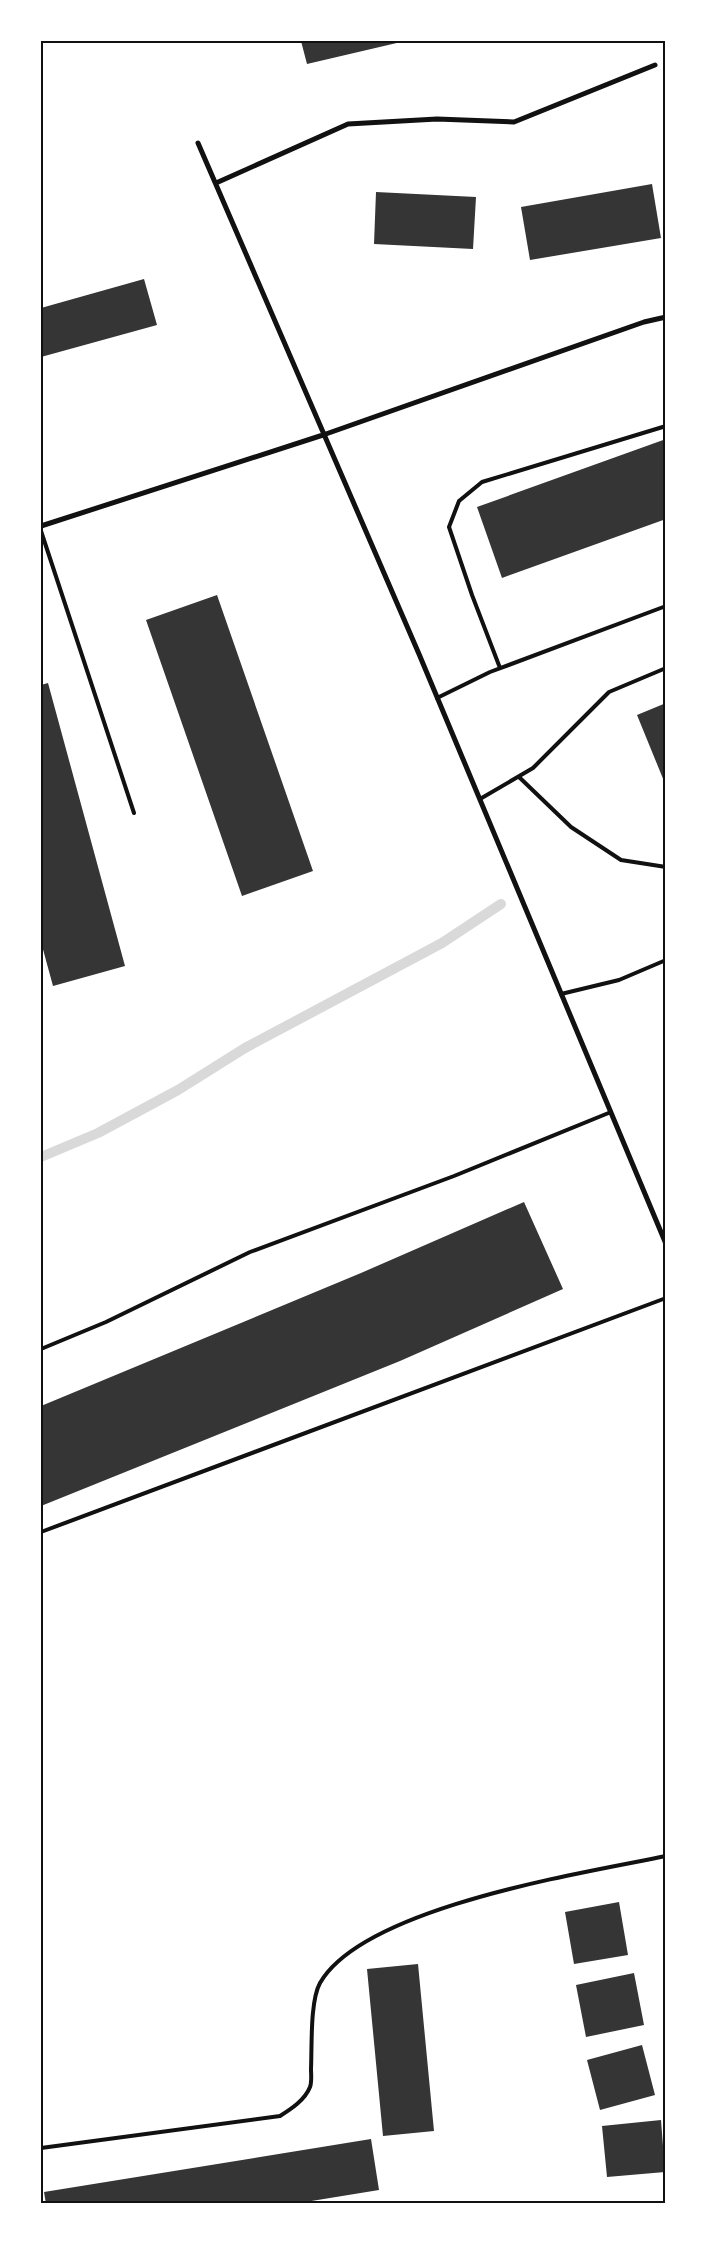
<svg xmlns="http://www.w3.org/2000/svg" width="707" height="2245" font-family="'Zilla Slab',serif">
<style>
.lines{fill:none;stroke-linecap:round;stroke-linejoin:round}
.stream{stroke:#d9d9d9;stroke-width:10}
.building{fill:#353535}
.service{stroke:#111;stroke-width:4}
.minor{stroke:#111;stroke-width:5}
.neatline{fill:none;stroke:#111;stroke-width:2}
</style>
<rect width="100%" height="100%" fill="#fff"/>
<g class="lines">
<!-- stream -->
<path class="stream" d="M41 1157 98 1133 178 1090 245 1048 442 943 501 904"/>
</g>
<!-- building -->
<path class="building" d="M301 41H401V42L307 64Z
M652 184 661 238 530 260 521 207Z
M376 192 476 197 473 249 374 244Z
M144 279 157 325 41 357V308Z
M666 439V519L502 578 477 507Z
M217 595 313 871 242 896 146 620Z
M48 683 125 966 53 986 41 942V685Z
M666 703V786L637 715Z
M524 1202 563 1289 400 1361 41 1506V1406L361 1273Z
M619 1902 628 1955 574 1964 565 1912Z
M418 1964 434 2131 383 2136 367 1969Z
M634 1973 644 2025 586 2037 576 1985Z
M642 2045 655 2095 600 2110 587 2060Z
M661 2120 665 2172 607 2177 602 2126Z
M371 2139 379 2190 293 2204H46L44 2192Z"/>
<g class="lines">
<!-- service -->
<path class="service" d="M41 531 134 813
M500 668 472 595 449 527 459 501 482 482 666 426
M437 698 490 672 666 606
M519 777 571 827 621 860 666 867
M480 799 533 768 609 692 666 668
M561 994 619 980 666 960
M41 1349 106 1322 250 1252 454 1176 611 1112
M41 1532 666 1298
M41 2148 280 2116C291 2109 305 2100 310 2087 312 2082 311 2074 311 2069 312 2046 310 2001 320 1983 364 1907 583 1873 666 1856"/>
<!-- minor -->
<path class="minor" d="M198 143 419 654 666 1244
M216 183 348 124 437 119 514 122 655 65
M41 526 323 435 644 322 666 317"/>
</g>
<!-- border -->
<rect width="707" height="2245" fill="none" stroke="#ffffff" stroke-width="85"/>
<rect x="42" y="42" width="622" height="2160" class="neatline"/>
</svg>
